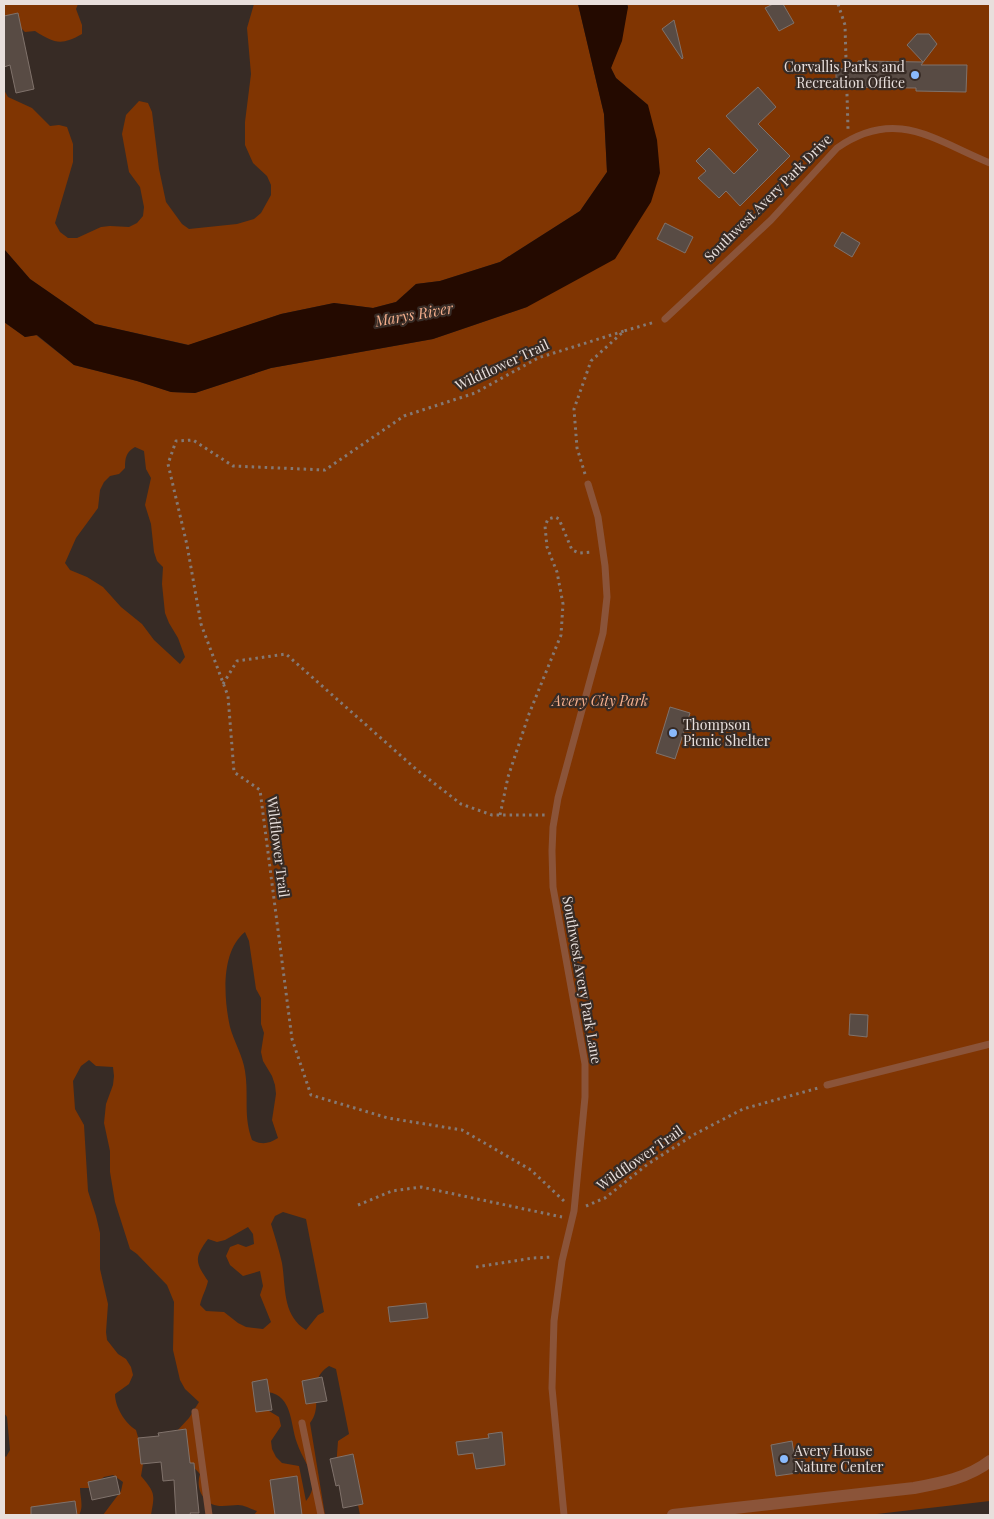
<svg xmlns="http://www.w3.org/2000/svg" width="994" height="1519" font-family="'Playfair Display',serif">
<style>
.green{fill:#803502;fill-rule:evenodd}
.water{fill:#240a00}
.building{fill:#584b44;stroke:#80726b}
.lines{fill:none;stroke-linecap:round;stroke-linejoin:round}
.path{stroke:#847974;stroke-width:3;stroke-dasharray:2.5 4;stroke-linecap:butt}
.service{stroke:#8b5439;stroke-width:7}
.tertiary{stroke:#8b5439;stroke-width:12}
.poi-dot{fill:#8abafc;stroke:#372b25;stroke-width:2}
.labels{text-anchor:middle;stroke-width:4.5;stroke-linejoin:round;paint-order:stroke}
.poi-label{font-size:14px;fill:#e8dfdc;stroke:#372b25;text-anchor:start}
.street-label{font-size:14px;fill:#e8dfdc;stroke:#372b25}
.park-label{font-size:14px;font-style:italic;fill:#f7b18f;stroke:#372b25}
.water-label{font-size:15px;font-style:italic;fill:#f3ae8c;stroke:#372b25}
</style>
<rect width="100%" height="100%" fill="#372b25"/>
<!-- green -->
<path class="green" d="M4 4H78L76 9 82 25V34C61 46 54 43 35 31L25 32 13 20 4 16Z
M254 4H578L604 114 607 172 580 211 500 262 440 281 416 284 396 302 373 308 334 303 281 314 189 345 95 324 30 279 4 249V90L8 97 32 108 50 126 59 125 67 127 73 144V162L55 223 60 232 68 238H77L101 227 110 226 129 227 137 223 143 216 144 207 140 187 129 172 122 134 126 115 139 101 148 103 152 112 159 169 166 202 182 224 189 229 237 224 254 219 261 213 271 195V185L267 176 253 163 245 145V122L251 74 247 28Z
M627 4H990V1501L868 1515H360L356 1495 336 1468 338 1441 349 1434 336 1369 329 1366C305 1381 325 1404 310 1423L325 1515H254L257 1511C251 1509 244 1505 238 1505 233 1505 228 1506 222 1506 204 1506 195 1489 200 1474L185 1458 176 1432 189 1418 199 1402 185 1389 180 1380 173 1350 174 1302 167 1285 137 1254 130 1249 115 1202 110 1172V1151L104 1123 106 1104 113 1085 114 1076 113 1067 96 1066 89 1060 81 1066 73 1081 75 1109 84 1125 88 1191 96 1216 100 1233V1269L108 1304 106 1332 107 1340 118 1354 126 1359 131 1367 133 1375 129 1384 115 1394C115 1407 125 1423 136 1430L144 1458 141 1476C155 1493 155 1493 151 1515H103L121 1491 123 1482 113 1475 104 1477 89 1488H80C80 1498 84 1506 79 1515H4V1455L6 1457 10 1450 7 1417 4 1413V322L25 337 36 335 74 365 137 381 171 392 195 393 271 368 433 339 527 307 648 105 616 78 611 68 628 7ZM135 447 144 451 146 469 151 478 145 505 151 524 154 552 157 561 163 567 162 584 165 613 169 623 178 638 185 657 180 664 154 640 142 624 121 607 103 587 87 577 70 570 65 563 76 538 98 508 100 490 104 482 110 476 119 474 125 468C125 458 126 452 135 447ZM245 932 249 941 256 989 261 998V1024L264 1033 261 1052 263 1061 272 1076 275 1085 276 1094 272 1120 278 1138C268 1144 262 1145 252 1140 243 1115 249 1096 245 1071 243 1056 234 1042 230 1027 224 1000 220 952 245 932ZM283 1212 306 1219 324 1312 318 1315 306 1330C282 1315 286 1287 282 1263 279 1250 275 1237 271 1224L275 1216ZM248 1227 253 1234 254 1244 246 1247 238 1244 230 1247 226 1256 230 1265 243 1276 260 1271 263 1286 260 1295 271 1322 263 1329 246 1327 238 1323 224 1312 206 1311 200 1305C202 1296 206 1290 208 1281 195 1262 194 1258 208 1239L217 1242 225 1240ZM268 1392C293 1396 290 1424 297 1443 303 1462 323 1481 306 1501L299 1466 282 1463 276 1457 272 1449 271 1441 281 1426 279 1417 264 1408Z"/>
<!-- water -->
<path class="water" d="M578 4H627L628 7 622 41 611 68 616 78 648 105 657 140 660 173 651 202 615 259 527 307 433 339 271 368 195 393 171 392 137 381 74 365 37 335 25 337 4 322V249L30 279 95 324 188 345 281 314 334 303 373 308 396 302 416 284 440 281 500 262 580 211 607 172 604 114Z"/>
<!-- building -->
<path class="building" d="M773 4H783L794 23 779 31 765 8Z
M18 13 34 89 16 93 10 65 4 67V16Z
M674 20 683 58 682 59 662 29Z
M917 34H929L937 44 921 65H967L966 92 916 91V88L836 87V69L858 68V61L923 62 907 45Z
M758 87 776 107 758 124 790 156 740 206 726 191 719 198 698 178 706 171 696 161 709 148 734 174 758 150 726 116Z
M665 223 693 237 685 253 657 239Z
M842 232 860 243 852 257 834 246Z
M670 707 690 713 675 759 656 753Z
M850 1014 868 1015 867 1037 849 1035Z
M426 1303 428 1318 390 1322 388 1307Z
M322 1377 327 1401 306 1404 302 1381Z
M267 1379 272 1410 256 1412 252 1382Z
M186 1429 190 1463H194L199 1513H190L191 1515H176L174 1480 163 1481 161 1462 141 1464 138 1438 159 1436 158 1433Z
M502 1432 505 1465 476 1469 473 1453 458 1455 456 1442 489 1438 488 1434Z
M792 1441 797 1473 776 1476 771 1445Z
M353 1454 363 1504 343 1508 339 1485 336 1486 330 1459Z
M116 1476 120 1494 92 1500 88 1482Z
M297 1476 302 1515H275L270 1480Z
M75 1501 77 1515H31V1507Z"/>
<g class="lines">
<!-- path -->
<path class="path" d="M838 4 845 25 848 129
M585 474 577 448 574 409 591 361 624 331 655 322
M223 684 237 661 286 654 417 770 461 804 492 815H545
M500 815 508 777 529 714 561 635 563 604 557 572 547 547 545 526 548 519 555 517 559 519 572 550 579 553 592 552
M564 1201 531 1170 462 1130 388 1118 311 1095 292 1039 260 790 234 772 228 696 201 624 187 545 168 464 176 441 193 440 233 466 325 470 404 416 475 393 538 358 624 331
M358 1205 392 1191 421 1187 562 1217
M586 1206 605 1198 648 1164 695 1134 743 1109 818 1088
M476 1267 533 1258 553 1257"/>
<!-- service -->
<path class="service" d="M665 319 771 220 837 148C896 107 934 140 990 163
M827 1085 990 1044
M195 1412 209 1515
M302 1423 321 1515
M564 1515 552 1388 554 1321 562 1261 574 1211 585 1097V1064L553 887 552 851 553 827 558 798 603 633 607 597 605 566 598 517 588 484"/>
<!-- tertiary -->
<path class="tertiary" d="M673 1515 914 1488C941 1483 968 1478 990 1461"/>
</g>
<!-- markers -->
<g class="poi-dot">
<circle cx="915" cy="75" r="5"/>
<circle cx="673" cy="733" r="5"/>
<circle cx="784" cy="1459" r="5"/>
</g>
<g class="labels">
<!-- poi labels -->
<g class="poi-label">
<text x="905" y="72" text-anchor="end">Corvallis Parks and<tspan x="905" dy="16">Recreation Office</tspan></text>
<text x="683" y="730">Thompson<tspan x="683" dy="16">Picnic Shelter</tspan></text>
<text x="794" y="1456">Avery House<tspan x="794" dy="16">Nature Center</tspan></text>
</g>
<!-- street labels -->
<g class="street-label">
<text transform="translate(768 198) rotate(-45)" y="5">Southwest Avery Park Drive</text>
<text transform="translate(502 365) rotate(-25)" y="5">Wildflower Trail</text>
<text transform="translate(278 847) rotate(83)" y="5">Wildflower Trail</text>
<text transform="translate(582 980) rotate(80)" y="5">Southwest Avery Park Lane</text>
<text transform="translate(640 1158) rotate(-35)" y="5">Wildflower Trail</text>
</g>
<!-- park labels -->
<g class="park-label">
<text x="600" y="706">Avery City Park</text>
</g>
<!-- water labels -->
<g class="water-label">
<text transform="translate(414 315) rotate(-10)" y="5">Marys River</text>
</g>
</g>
<!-- border -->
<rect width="994" height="1519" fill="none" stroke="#e8dfdc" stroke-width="10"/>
</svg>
